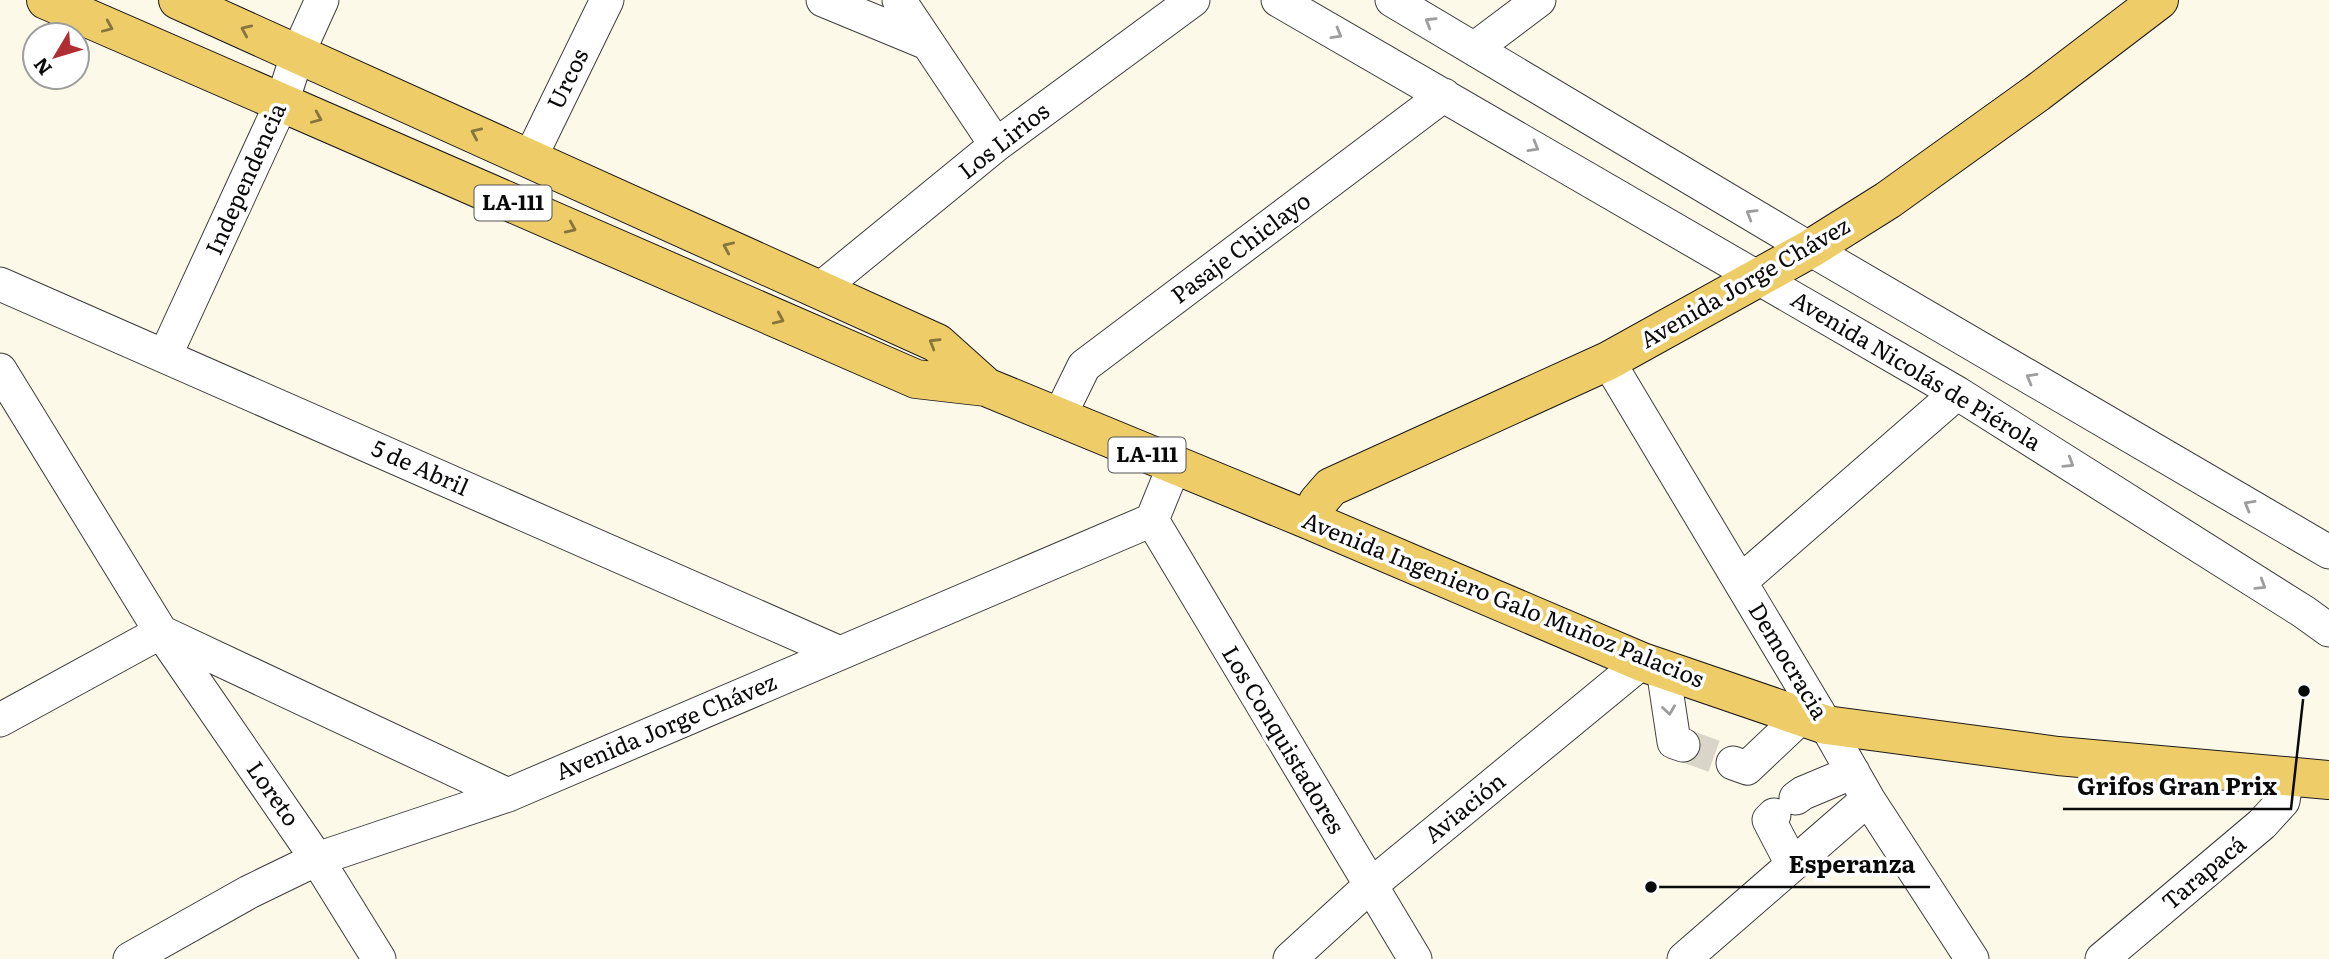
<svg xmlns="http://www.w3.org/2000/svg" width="2329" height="959" font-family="Literata,serif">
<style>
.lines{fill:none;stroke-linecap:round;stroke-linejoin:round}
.minor-tunnel{stroke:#d9d5c8;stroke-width:33;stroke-dasharray:33 17;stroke-linecap:butt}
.minor-casing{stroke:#3d3d3d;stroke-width:35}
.major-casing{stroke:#1b1b1b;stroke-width:40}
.minor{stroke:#fff;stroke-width:33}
.major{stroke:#eecd69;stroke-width:38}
.oneway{stroke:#9d9d9d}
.oneway2{stroke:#87753e}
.labels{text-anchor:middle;stroke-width:7;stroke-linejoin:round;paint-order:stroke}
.shield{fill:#fff;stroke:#545454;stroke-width:2}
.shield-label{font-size:21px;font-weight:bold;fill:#0a0a0a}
.street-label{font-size:23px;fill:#0a0a0a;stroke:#fff}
.leader{fill:none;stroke:#0a0a0a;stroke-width:2.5}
.callout-dot{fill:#0a0a0a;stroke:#fff;stroke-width:2.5}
.callout-label{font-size:24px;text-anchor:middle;font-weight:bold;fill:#0a0a0a;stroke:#fff;stroke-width:7;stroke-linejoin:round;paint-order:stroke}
</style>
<rect width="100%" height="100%" fill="#fdf9e9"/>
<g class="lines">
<!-- minor-tunnel -->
<path class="minor-tunnel" d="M1683 745 1733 763"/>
<defs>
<path id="minor" d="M823 0 927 43
M899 0 996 145
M1278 0 1957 393 2304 612 2329 630
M1392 0 1810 249 2329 552
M1474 49 1539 0
M530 158 607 0
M0 284 840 653
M820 289 996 145 1193 0
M165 356 282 102 298 53 322 0
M1608 361 1826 725 1868 799 1972 959
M0 370 161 632 317 859 379 959
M1059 417 1084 366 1444 95
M1152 520 1415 959
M1741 581 1957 393
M1663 669 1674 742 1683 745
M0 720 161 632 508 795
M1733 763 1747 768 1802 716
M1796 798 1803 793 1853 772
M1774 815 1769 820 1792 864
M130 959 249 892 317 859 508 795 1152 520 1174 466
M1290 959 1371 885 1642 662
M1684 959 1868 799
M2102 959 2262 824 2283 801 2287 776"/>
<path id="major" d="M46 0 916 379 986 387 1309 520 1642 662 1826 725 2058 756 2329 780
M178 0 937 343 986 387
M1309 520 1318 502 1331 487 1608 361 1810 249 1888 200 2037 93 2159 0"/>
</defs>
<!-- minor casing -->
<use href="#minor" class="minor-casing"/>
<!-- major casing -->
<use href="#major" class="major-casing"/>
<!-- minor -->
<use href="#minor" class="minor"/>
<!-- major -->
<use href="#major" class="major"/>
</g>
<!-- one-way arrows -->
<defs><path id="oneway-chevron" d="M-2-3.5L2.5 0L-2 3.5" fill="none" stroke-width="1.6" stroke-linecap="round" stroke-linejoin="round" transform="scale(1.75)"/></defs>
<g class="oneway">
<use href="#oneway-chevron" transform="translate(1430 22) rotate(-149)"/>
<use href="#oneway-chevron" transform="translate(1337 34) rotate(30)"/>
<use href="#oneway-chevron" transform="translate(1534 147) rotate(30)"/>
<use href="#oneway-chevron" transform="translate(1751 214) rotate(-149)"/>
<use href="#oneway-chevron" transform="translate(2031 378) rotate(-150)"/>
<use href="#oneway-chevron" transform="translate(2069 463) rotate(32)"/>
<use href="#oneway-chevron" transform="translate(2249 505) rotate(-150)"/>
<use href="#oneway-chevron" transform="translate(2261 585) rotate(32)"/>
<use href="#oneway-chevron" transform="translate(1669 710) rotate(82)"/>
</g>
<g class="oneway2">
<use href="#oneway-chevron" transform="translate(108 27) rotate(23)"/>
<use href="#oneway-chevron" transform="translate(246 30) rotate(-156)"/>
<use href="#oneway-chevron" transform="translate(317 118) rotate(23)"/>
<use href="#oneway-chevron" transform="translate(476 133) rotate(-156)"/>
<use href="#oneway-chevron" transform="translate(571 228) rotate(24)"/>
<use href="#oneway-chevron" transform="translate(728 247) rotate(-156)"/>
<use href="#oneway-chevron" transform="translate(779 319) rotate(24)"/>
<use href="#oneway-chevron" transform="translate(934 343) rotate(-149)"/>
</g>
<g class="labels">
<!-- shield labels -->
<g class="shield">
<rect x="474.5" y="185.5" width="77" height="35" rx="5"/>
<rect x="1108.5" y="437.5" width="77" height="35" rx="5"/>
</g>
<g class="shield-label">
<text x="513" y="210">LA-111</text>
<text x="1147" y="462">LA-111</text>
</g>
<!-- street labels -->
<g class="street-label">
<text transform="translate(568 79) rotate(-64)" y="8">Urcos</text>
<text transform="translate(1004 141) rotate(-38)" y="8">Los Lirios</text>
<text transform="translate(246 179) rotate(-66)" y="8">Independencia</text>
<text transform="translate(1241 248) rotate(-37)" y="8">Pasaje Chiclayo</text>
<text transform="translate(1745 283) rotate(-30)" y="8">Avenida Jorge Chávez</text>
<text transform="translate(1916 371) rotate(31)" y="8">Avenida Nicolás de Piérola</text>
<text transform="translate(420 468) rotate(24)" y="8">5 de Abril</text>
<text transform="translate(1503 600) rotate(22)" y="8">Avenida Ingeniero Galo Muñoz Palacios</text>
<text transform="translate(1788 661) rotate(59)" y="8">Democracia</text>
<text transform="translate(666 727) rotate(-23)" y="8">Avenida Jorge Chávez</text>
<text transform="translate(1283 740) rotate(59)" y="8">Los Conquistadores</text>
<text transform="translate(273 794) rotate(55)" y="8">Loreto</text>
<text transform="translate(1465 808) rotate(-39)" y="8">Aviación</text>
<text transform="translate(2204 873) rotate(-40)" y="8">Tarapacá</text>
</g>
</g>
<!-- callouts -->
<path class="leader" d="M2304 691L2291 809H2063M1651 887L1775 887H1930"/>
<g class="callout-dot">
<circle cx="2304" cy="691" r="7"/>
<circle cx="1651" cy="887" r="7"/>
</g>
<g class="callout-label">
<text x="2177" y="795">Grifos Gran Prix</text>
<text x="1852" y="873">Esperanza</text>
</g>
<!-- north arrow -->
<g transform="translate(56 56) rotate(232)"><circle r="33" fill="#ffffff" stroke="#9d9d9d" stroke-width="2"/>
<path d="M0-5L12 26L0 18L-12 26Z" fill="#ae2e34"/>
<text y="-10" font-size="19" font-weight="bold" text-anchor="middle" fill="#0a0a0a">N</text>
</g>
</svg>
